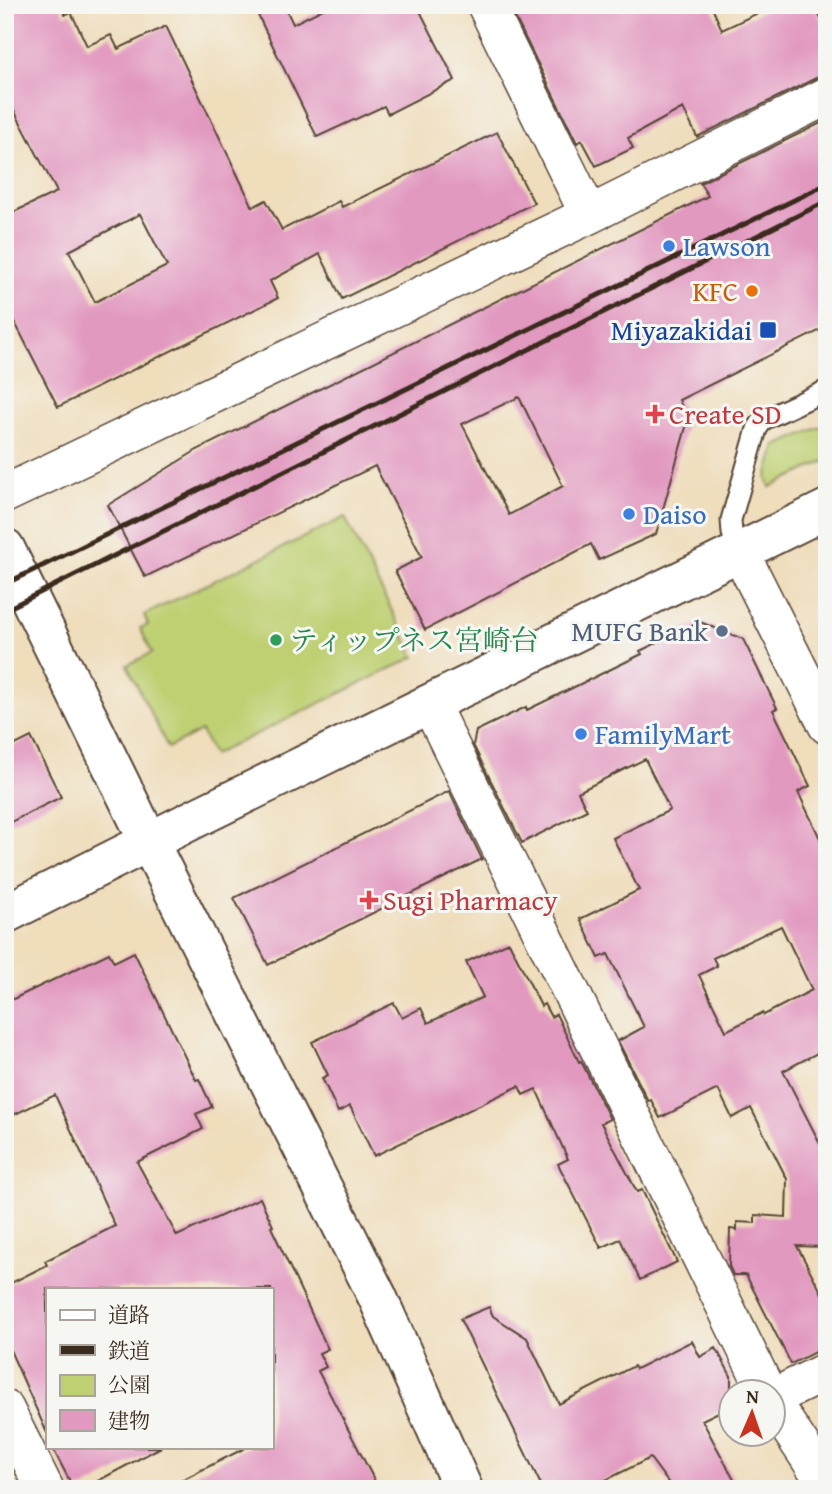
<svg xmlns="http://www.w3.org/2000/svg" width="832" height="1494" font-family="'Gentium Book Plus','Noto Serif JP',serif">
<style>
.green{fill:#bfd073;stroke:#7d7d48;stroke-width:2}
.building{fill:#e299c0;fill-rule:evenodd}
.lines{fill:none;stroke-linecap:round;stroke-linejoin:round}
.service-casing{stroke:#564536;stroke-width:23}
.minor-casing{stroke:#564536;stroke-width:40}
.tertiary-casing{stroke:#564536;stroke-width:42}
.service{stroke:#fff;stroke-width:19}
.minor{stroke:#fff;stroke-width:37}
.tertiary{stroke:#fff;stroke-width:38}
.rail{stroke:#3b2a1e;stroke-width:5}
.shop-dot{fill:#3f7fe0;stroke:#f6f6f2;stroke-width:2.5}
.food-dot{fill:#e8710a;stroke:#f6f6f2;stroke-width:2.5}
.transit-dot{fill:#1a4fb4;stroke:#f6f6f2;stroke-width:2.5}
.health-dot{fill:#e0444e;stroke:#f6f6f2;stroke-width:2.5}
.service-dot{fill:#5c6f8a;stroke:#f6f6f2;stroke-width:2.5}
.leisure-dot{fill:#2e9e5b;stroke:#f6f6f2;stroke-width:2.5}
.labels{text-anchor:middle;stroke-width:6;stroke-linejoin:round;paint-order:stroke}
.shop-label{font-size:28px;fill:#366cbe;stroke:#f6f6f2;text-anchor:start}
.food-label{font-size:28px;fill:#c56008;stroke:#f6f6f2;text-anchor:end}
.transit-label{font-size:28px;fill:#164399;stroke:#f6f6f2;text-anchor:end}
.health-label{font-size:28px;fill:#be3a42;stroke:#f6f6f2;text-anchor:start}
.service-label{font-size:28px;fill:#4e5e75;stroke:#f6f6f2;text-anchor:end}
.leisure-label{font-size:28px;fill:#27864d;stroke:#f6f6f2;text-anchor:start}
</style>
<rect width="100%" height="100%" fill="#f6f6f2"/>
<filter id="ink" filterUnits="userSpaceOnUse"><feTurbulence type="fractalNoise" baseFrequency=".0143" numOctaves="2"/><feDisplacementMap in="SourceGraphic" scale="14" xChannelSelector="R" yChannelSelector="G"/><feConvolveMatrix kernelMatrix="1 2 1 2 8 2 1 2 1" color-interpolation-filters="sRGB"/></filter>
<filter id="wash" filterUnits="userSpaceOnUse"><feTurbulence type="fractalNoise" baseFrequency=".00686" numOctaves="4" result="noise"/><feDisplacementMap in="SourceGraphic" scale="28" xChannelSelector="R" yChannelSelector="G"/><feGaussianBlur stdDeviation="1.57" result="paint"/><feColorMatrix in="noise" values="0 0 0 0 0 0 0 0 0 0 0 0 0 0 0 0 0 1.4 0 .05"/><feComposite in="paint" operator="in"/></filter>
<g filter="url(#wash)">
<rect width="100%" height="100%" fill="#efddbb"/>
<!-- green -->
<path class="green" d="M827 424V460L770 487 767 478 776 446Z
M345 517 415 657 213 755 201 731 168 748 127 665 152 653 140 628 148 625 144 615Z"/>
<g id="blocks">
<!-- building -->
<path class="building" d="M5 5H60L65 15 71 12 87 46 111 35 118 49 166 26 253 207 266 200 282 230 339 201 342 207 497 132 534 203 342 299 320 254 270 281 278 298 58 407 5 303V216L57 192 5 93ZM140 214 167 266 95 302 69 251Z
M253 5H284L293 24 331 5H417L455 80 388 114 384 106 317 137Z
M529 5H711L722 30 775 5H814L827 31V75L818 77 697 137 683 108 628 138 633 148 596 166 582 140 577 143 513 13Z
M827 120V327L679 400 688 420 656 534 599 560 591 544 425 630 395 571 422 557 375 466 145 577 108 505 197 450 708 196 700 183ZM519 397 563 486 509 515 462 424Z
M700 622 743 639 777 708 773 710 810 786 798 792 827 853V1048L783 1071 827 1157V1233H823V1247L797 1246 827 1303V1346L791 1364 746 1275H733L729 1266 730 1229 737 1230V1222L755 1223V1215L786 1217 787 1179 751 1108 732 1118 718 1089 660 1118 651 1100 648 1101 618 1041 644 1027 608 954 599 958 580 919 639 890 613 838 670 810 645 759 578 792 587 810 522 843 473 745 476 731 526 707 527 710 642 654 640 651ZM781 926 812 990 764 1015 762 1013 726 1031 699 975 717 966 713 958Z
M31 737 61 797 5 825V750Z
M449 791 482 859 268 965 234 898Z
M509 942 541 1006 544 1004 551 1017 556 1014 579 1062 581 1061 610 1119 601 1123 637 1192 642 1190 677 1262 640 1280 620 1239 601 1248 558 1164 568 1159 536 1089 523 1095 519 1086 374 1156 350 1106 338 1112 322 1078 328 1075 312 1042 394 1003 402 1018 421 1008 428 1023 483 997 466 962Z
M134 952 196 1080 199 1079 212 1107 196 1114 203 1129 137 1162 177 1236 260 1198 273 1226 271 1227 328 1349 319 1353 326 1367 318 1371 379 1489H164L247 1447H271V1289H47V1433L5 1339V1286L47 1265 45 1261 115 1226 55 1095 5 1119V1003L109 953 114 962Z
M489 1307 493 1316 527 1338 559 1404 634 1366 636 1369 692 1341 700 1357 716 1348 731 1376V1406L702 1420 739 1489H673L650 1458 588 1489H543L460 1319Z
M52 1447H161L83 1489H74Z"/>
</g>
</g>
<g filter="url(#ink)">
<use href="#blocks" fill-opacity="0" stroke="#564536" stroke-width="2"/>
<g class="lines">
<defs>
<path id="service" d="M740 552 732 533 731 520 757 429 763 420 827 390"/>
<path id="minor" d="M486 5 589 215
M5 494 589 215 827 96
M740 552 827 725
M430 704 767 1392
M772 1398 827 1371
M772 1402 827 1485
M5 1409 45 1489"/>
<path id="tertiary" d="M5 548 149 842 377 1296 463 1489
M5 914 200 816 827 509"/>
</defs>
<!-- service casing -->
<use href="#service" class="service-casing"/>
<!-- minor casing -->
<use href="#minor" class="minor-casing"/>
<!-- tertiary casing -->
<use href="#tertiary" class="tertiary-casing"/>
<!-- service -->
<use href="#service" class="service"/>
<!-- minor -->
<use href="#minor" class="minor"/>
<!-- tertiary -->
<use href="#tertiary" class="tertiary"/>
<!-- rail -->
<path class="rail" d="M5 584 827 184
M5 610 827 201"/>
</g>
</g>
<!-- markers -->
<g class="shop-dot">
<circle cx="669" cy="246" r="7"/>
<circle cx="629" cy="514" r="7"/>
<circle cx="581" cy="734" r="7"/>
</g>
<circle class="food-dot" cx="752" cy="291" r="7"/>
<rect class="transit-dot" x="759" y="321" width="18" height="18" rx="3.5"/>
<g class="health-dot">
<path d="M651.5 403.5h7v7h7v7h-7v7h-7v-7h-7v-7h7z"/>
<path d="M365.5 889.5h7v7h7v7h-7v7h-7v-7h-7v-7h7z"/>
</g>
<circle class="service-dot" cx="722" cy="631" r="7"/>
<circle class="leisure-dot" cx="276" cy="640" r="7"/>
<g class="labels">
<!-- shop labels -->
<g class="shop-label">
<text x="683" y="256">Lawson</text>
<text x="643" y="524">Daiso</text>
<text x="595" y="744">FamilyMart</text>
</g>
<!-- food labels -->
<g class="food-label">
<text x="738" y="301">KFC</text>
</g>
<!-- transit labels -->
<g class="transit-label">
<text x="752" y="340">Miyazakidai</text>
</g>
<!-- health labels -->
<g class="health-label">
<text x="669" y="424">Create SD</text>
<text x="383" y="910">Sugi Pharmacy</text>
</g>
<!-- service labels -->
<g class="service-label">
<text x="708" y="641">MUFG Bank</text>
</g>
<!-- leisure labels -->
<g class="leisure-label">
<text x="290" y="650">ティップネス宮崎台</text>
</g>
</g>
<!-- margin -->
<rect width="832" height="1494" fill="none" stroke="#f6f6f2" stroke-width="28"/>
<!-- legend -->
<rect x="46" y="1288" width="228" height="161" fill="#f6f6f2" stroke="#aba49d" stroke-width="2"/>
<rect x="60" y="1310" width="35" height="10" fill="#ffffff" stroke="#aba49d" stroke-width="2"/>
<text x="108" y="1322" font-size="21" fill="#3b2a1e">道路</text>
<rect x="60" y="1345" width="35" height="10" fill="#3b2a1e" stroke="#aba49d" stroke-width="2"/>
<text x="108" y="1358" font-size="21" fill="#3b2a1e">鉄道</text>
<rect x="60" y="1375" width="35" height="21" fill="#bfd073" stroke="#aba49d" stroke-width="2"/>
<text x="108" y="1392" font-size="21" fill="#3b2a1e">公園</text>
<rect x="60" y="1410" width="35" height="21" fill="#e299c0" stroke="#aba49d" stroke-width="2"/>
<text x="108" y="1428" font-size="21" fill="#3b2a1e">建物</text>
<!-- north arrow -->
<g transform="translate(752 1413) rotate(2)"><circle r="33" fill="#f6f6f2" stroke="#aba49d" stroke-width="2"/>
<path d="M0-5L12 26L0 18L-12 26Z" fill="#c8321e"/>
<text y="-10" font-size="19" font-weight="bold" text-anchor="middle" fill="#3b2a1e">N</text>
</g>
</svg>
